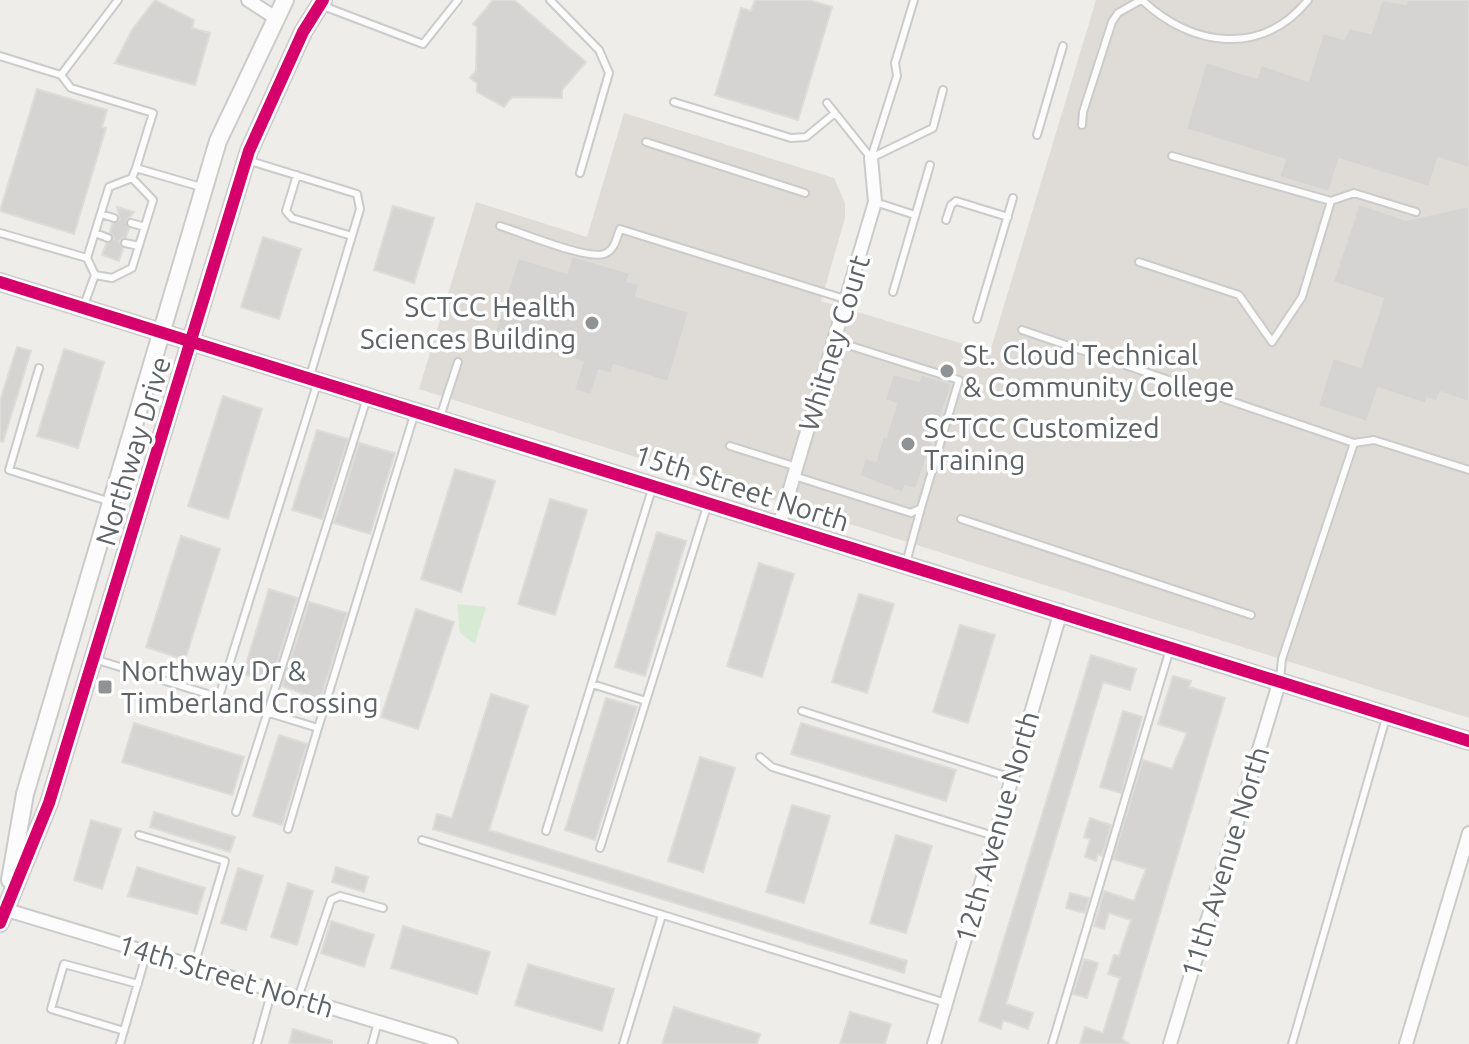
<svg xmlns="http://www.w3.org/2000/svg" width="1469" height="1044" font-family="Ubuntu,sans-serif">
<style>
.education{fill:#dfdcd7}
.green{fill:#d7ead4}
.building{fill:#d5d4d2;stroke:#dedcd8;stroke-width:2}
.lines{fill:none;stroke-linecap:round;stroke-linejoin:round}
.lane-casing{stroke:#cacbcb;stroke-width:10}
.street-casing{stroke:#cacbcb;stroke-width:16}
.secondary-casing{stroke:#cacbca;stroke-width:20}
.lane{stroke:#fcfcfc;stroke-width:6}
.street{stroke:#fcfcfc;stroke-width:12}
.secondary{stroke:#fcfcfc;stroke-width:16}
.cycleway-casing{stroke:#fff;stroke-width:17}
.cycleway{stroke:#d6006c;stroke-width:12}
.poi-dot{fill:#909394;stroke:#fff;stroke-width:3}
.labels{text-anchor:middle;stroke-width:7;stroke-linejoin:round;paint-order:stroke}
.poi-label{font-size:28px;fill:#5e6367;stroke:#fff;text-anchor:start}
.street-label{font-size:28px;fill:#5e6367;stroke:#fff}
</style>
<rect width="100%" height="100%" fill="#eeede9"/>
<!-- education -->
<path class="education" d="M1096 0H1469V718L419 389 476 202 587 237 624 113 834 178 845 203V218L821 301 990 352Z"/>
<!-- green -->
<path class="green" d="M457 604 486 607 475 644 460 633Z"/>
<!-- building -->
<path class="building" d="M155 0 194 20 192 28 210 33 195 85 115 63 132 30Z
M493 0H514L586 62 562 90V98L512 97 504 107 477 92V83L470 78 476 71 477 27 473 24Z
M755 0H809L832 7 798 120 715 95 741 8 751 11Z
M1382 0 1406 4 1407 0H1469V168L1438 158 1429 187 1339 159 1329 192 1279 177 1285 160 1186 129 1206 62 1257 78 1261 65 1308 81 1323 33 1344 39 1349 28 1371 33Z
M37 89 107 110 102 127 106 128 74 234 0 211Z
M1359 204 1406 220 1469 206V402L1440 392 1437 402 1427 398 1426 404 1378 388 1367 422 1318 406 1333 358 1361 367 1383 299 1333 282Z
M393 206 434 218 414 283 374 270Z
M117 207 134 212 126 221 129 229 126 237 119 241 123 249 119 261 102 255 106 244 114 239 110 232 112 224 120 219Z
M263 237 301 249 279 319 241 307Z
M572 256 630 273 627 281 639 284 636 296 689 312 668 382 614 365 611 374 599 370 591 395 574 390 583 362 494 335 518 258 567 273Z
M17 347 31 351 3 442 0 441V401Z
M64 349 104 362 78 448 37 436Z
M893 374 919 381 921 374 952 384 916 489 905 486 903 493 860 476 865 458 876 461 883 436 886 437 896 404 885 400Z
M223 396 262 409 228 519 188 506Z
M317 430 348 439 322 519 292 510Z
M359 443 395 453 370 534 334 523Z
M455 469 495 481 461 592 421 579Z
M550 499 587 510 555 615 518 604Z
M657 532 686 541 645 676 615 667Z
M181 536 220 549 185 660 146 647Z
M759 563 794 574 762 677 727 666Z
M269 589 297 598 271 682 243 674Z
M859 594 894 604 867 693 832 682Z
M309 602 347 613 320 700 282 686Z
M416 609 454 622 418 729 381 717Z
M960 625 995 635 968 723 933 712Z
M1091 655 1136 669 1130 690 1103 682 1006 1004 1033 1013 1028 1029 1003 1020 1001 1029 979 1021Z
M1173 676 1191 681 1189 687 1225 698 1122 1039 1129 1044H1080L1085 1027 1103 1033 1120 978 1108 974 1114 955 1119 956 1131 920 1109 913 1104 929 1094 926 1104 891 1134 901 1146 869 1113 859 1143 760 1172 769 1187 733 1158 724Z
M491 694 528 706 489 830 907 961 904 973 433 829 437 814 452 818Z
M606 698 637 707 595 840 565 830Z
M1123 711 1142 717 1121 793 1100 787Z
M134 723 244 757 232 795 122 762Z
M801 723 956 770 946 801 791 754Z
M279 735 307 744 282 825 253 816Z
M700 757 735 768 703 872 668 861Z
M792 805 830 816 804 903 766 892Z
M154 812 235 837 230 852 150 827Z
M1090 818 1111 825 1102 856 1098 854 1096 861 1085 857 1090 839 1084 837Z
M91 820 121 829 102 889 74 880Z
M896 835 932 846 906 933 870 923Z
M137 867 205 888 197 914 128 896Z
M336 867 368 877 364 892 332 882Z
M238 868 263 876 246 930 221 923Z
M288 883 313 891 297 945 271 937Z
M1070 893 1089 898 1085 913 1066 908Z
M331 921 374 935 364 967 321 953Z
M403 926 490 952 477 994 391 968Z
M1084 959 1098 963 1087 998 1073 994Z
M528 964 614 989 602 1031 515 1005Z
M674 1007 760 1034 757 1044H662Z
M850 1012 891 1024 885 1044H840Z
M293 1029 332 1041V1044H289Z"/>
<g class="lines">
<defs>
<path id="lane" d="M550 0 599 50 609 73 580 173
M1142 0C1191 47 1262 57 1308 0
M323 6 423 44 458 0
M0 56 61 75 118 0
M61 75 71 88 153 113 136 168 201 187
M674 102 791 138 806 137 835 113
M827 103 871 158
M1082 125 1083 112 1112 22 1118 13 1141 0
M1037 135 1063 46
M646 142 805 193
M1172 156 1331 201 1354 193 1416 212
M871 158 897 76 895 63 914 0
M871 158 933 128 943 90
M250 161 357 194 360 209 310 376
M297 175 286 211 292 218 352 236
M875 202 915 215
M101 214 114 218
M946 220 951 205 956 201 1008 217
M131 223 145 227
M500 226C520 232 587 260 604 254 615 250 616 239 620 229L848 300
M0 233 87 258
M95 233 108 238
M125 243 139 246
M1139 262 1239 295 1272 342 1302 297 1331 201
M95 275 87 258 109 187 132 178
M893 292 930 165
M84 305 95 275 112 278 132 268 153 200 132 178 136 168
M977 319 1013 198
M1022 330 1354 443 1374 440 1469 470
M39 368 9 470 111 502
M440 417 458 362
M730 446 797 467
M794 476 911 513 921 508 959 380 835 341
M961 519 1251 615
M906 563 921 508
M94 659 318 728 415 412
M1280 679 1282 659 1354 443
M592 684 646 701
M219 697 317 384
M802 711 1012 778
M760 757 772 767 994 836
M236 812 367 398
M288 829 318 728
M546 831 652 489
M139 835 225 861 194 966
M422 840 946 1003
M600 848 708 503
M298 998 331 900 340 896 383 908
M124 1031 51 1009 64 964 138 984
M120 1044 147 952
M257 1044 272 990
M372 1044 378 1022
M623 1044 662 915
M1052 1044 1170 649
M1292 1044 1386 718"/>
<path id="street" d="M248 0 274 17
M779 526 875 202 871 158
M0 908 451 1044
M934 1044 1061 611
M1170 1044 1280 680
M1406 1044 1469 833"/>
<path id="secondary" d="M0 282 1469 741
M10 880 25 794 218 141 285 0
M0 923 49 803 249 151 303 32 323 0"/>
</defs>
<!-- lane casing -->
<use href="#lane" class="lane-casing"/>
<!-- street casing -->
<use href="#street" class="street-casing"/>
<!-- secondary casing -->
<use href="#secondary" class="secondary-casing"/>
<!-- lane -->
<use href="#lane" class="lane"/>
<!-- street -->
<use href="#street" class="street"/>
<!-- secondary -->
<use href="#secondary" class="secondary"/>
<defs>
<path id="cycleway" d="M0 282 1469 741
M0 923 49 803 249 151 303 32 323 0"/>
</defs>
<!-- cycleway casing -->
<use href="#cycleway" class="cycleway-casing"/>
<!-- cycleway -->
<use href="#cycleway" class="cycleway"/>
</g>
<!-- markers -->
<g class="poi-dot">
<circle cx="592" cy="323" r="8"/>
<circle cx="947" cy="371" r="8"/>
<circle cx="908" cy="444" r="8"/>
<rect x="97" y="679" width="16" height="16" rx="4"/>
</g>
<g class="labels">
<!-- poi labels -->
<g class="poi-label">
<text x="576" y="317" text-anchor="end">SCTCC Health<tspan x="576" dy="32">Sciences Building</tspan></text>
<text x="963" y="365">St. Cloud Technical<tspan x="963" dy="32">&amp; Community College</tspan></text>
<text x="924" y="438">SCTCC Customized<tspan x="924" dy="32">Training</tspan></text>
<text x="121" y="681">Northway Dr &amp;<tspan x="121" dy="32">Timberland Crossing</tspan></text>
</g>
<!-- street labels -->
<g class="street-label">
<text transform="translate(834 343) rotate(-73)" y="10">Whitney Court</text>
<text transform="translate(133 451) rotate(-73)" y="10">Northway Drive</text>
<text transform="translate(742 488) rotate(18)" y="10">15th Street North</text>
<text transform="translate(997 827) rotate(-74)" y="10">12th Avenue North</text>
<text transform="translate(1225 862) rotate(-73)" y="10">11th Avenue North</text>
<text transform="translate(226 976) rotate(17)" y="10">14th Street North</text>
</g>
</g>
</svg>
